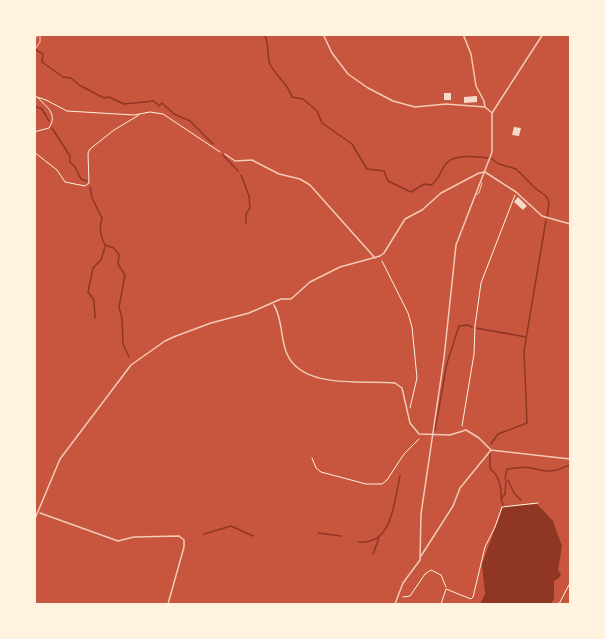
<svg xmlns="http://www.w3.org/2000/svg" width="605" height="639" font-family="'Roboto Condensed',sans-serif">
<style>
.water{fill:#8f3625}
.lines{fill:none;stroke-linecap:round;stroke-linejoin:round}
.stream{stroke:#8f3625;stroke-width:1.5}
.building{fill:#f7dbc8}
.path{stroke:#fff3e0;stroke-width:1}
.service{stroke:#f1ccb7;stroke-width:1}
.minor{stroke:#f1ccb7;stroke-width:1.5}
.tertiary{stroke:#f1ccb7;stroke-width:1.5}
.rail{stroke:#e9b49f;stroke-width:1.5}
</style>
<rect width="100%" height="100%" fill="#c8553d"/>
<!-- water -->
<path class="water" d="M537 504 553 521 562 546 558 570 561 574 559 578 554 581V599L551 604H480L485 594 482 564 503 507Z"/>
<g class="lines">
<!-- stream -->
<path class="stream" d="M264 34C270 43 266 54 270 64 276 76 288 84 292 97L303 99 317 111 322 123 352 144 367 169 384 171 388 181 411 192 424 184 431 185C439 180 440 172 445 165 453 153 476 157 488 158
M36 50 43 54 42 62 63 77 71 78 79 85 104 98 109 97 124 104 154 101 159 106 162 103 174 114 190 121 213 144
M34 106 42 109 49 121
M52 128 70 156V162L75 167 81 179 87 181
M223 155 238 171
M492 159 499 164 516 169 535 188 546 196 549 202 547 217
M241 175 249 196 250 208 246 214V223
M90 187 92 198 102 218C99 228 100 235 105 245L114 248 119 255 118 264 125 275 119 307 122 319 123 344 129 357
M95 318 94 300 88 292 93 268 101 260 105 247
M476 328 526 337
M435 430 447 363 459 326 468 325 472 327
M491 444 498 434 527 423 524 351 546 220
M490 453V468C499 476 502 487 501 499
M517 468C530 465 534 470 546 471 555 472 562 468 570 465
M505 479 507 469 516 468
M508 480 514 493 521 500
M504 508 501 499 505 494 506 481
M318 533 341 536
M204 534 231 526 253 536
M359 542C393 545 394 501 400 476
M373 554 379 538
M460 604H462"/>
</g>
<!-- building -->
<path class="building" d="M444 93H451V100H444Z
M477 96V102L464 103V97Z
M514 127 521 128 519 136 512 135Z
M518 197 527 206 523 210 514 202Z"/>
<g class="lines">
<!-- path -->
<path class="path" d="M34 96 46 100 67 111 134 115 150 112 163 114 220 152
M34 132 49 128C58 114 47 107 38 98
M34 152 57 170 65 182 85 186 89 183 88 153 90 149 114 130 139 115
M382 261 408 313 412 327 417 378 410 408
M462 426 474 354 475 326 481 283 515 195
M312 458 316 468 321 472 366 484H382L387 480 404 454 419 439
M403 597 410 596 425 574 431 570 441 575 446 587
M441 604 446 589 471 599 473 597 485 547 495 527 502 507 538 503
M559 604 570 583"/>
<!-- service -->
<path class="service" d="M35 49 40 42V34
M476 195 479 193 482 183"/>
<!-- minor -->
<path class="minor" d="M323 34 332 53 348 74 368 88 393 101 415 107 446 104 485 107
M463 34 471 54 476 86 484 101 485 107 492 113
M225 154 235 161 252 160 279 174 300 179 310 185 375 258
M274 305C283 320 280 338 287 354 303 390 364 380 395 383L402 388 410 423 419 434 450 435 466 430 479 438 491 450
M40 513 118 541 134 537 179 536 184 540V547L168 604
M34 521 60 459 131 365 165 341 176 336 211 323 249 313 281 299H291L310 282 340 267 380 256 384 253 405 219 422 210 441 193 479 173 485 172 516 192 542 216 570 224
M421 556 453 506 460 488 491 450 570 459"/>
<!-- tertiary -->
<path class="tertiary" d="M395 604 403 583 420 560 421 514 444 358 456 245 492 152V113L543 34"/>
<!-- rail -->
<path class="rail" d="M34 39 39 34"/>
</g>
<!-- border -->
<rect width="605" height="639" fill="none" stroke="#fff3e0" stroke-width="72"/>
</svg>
